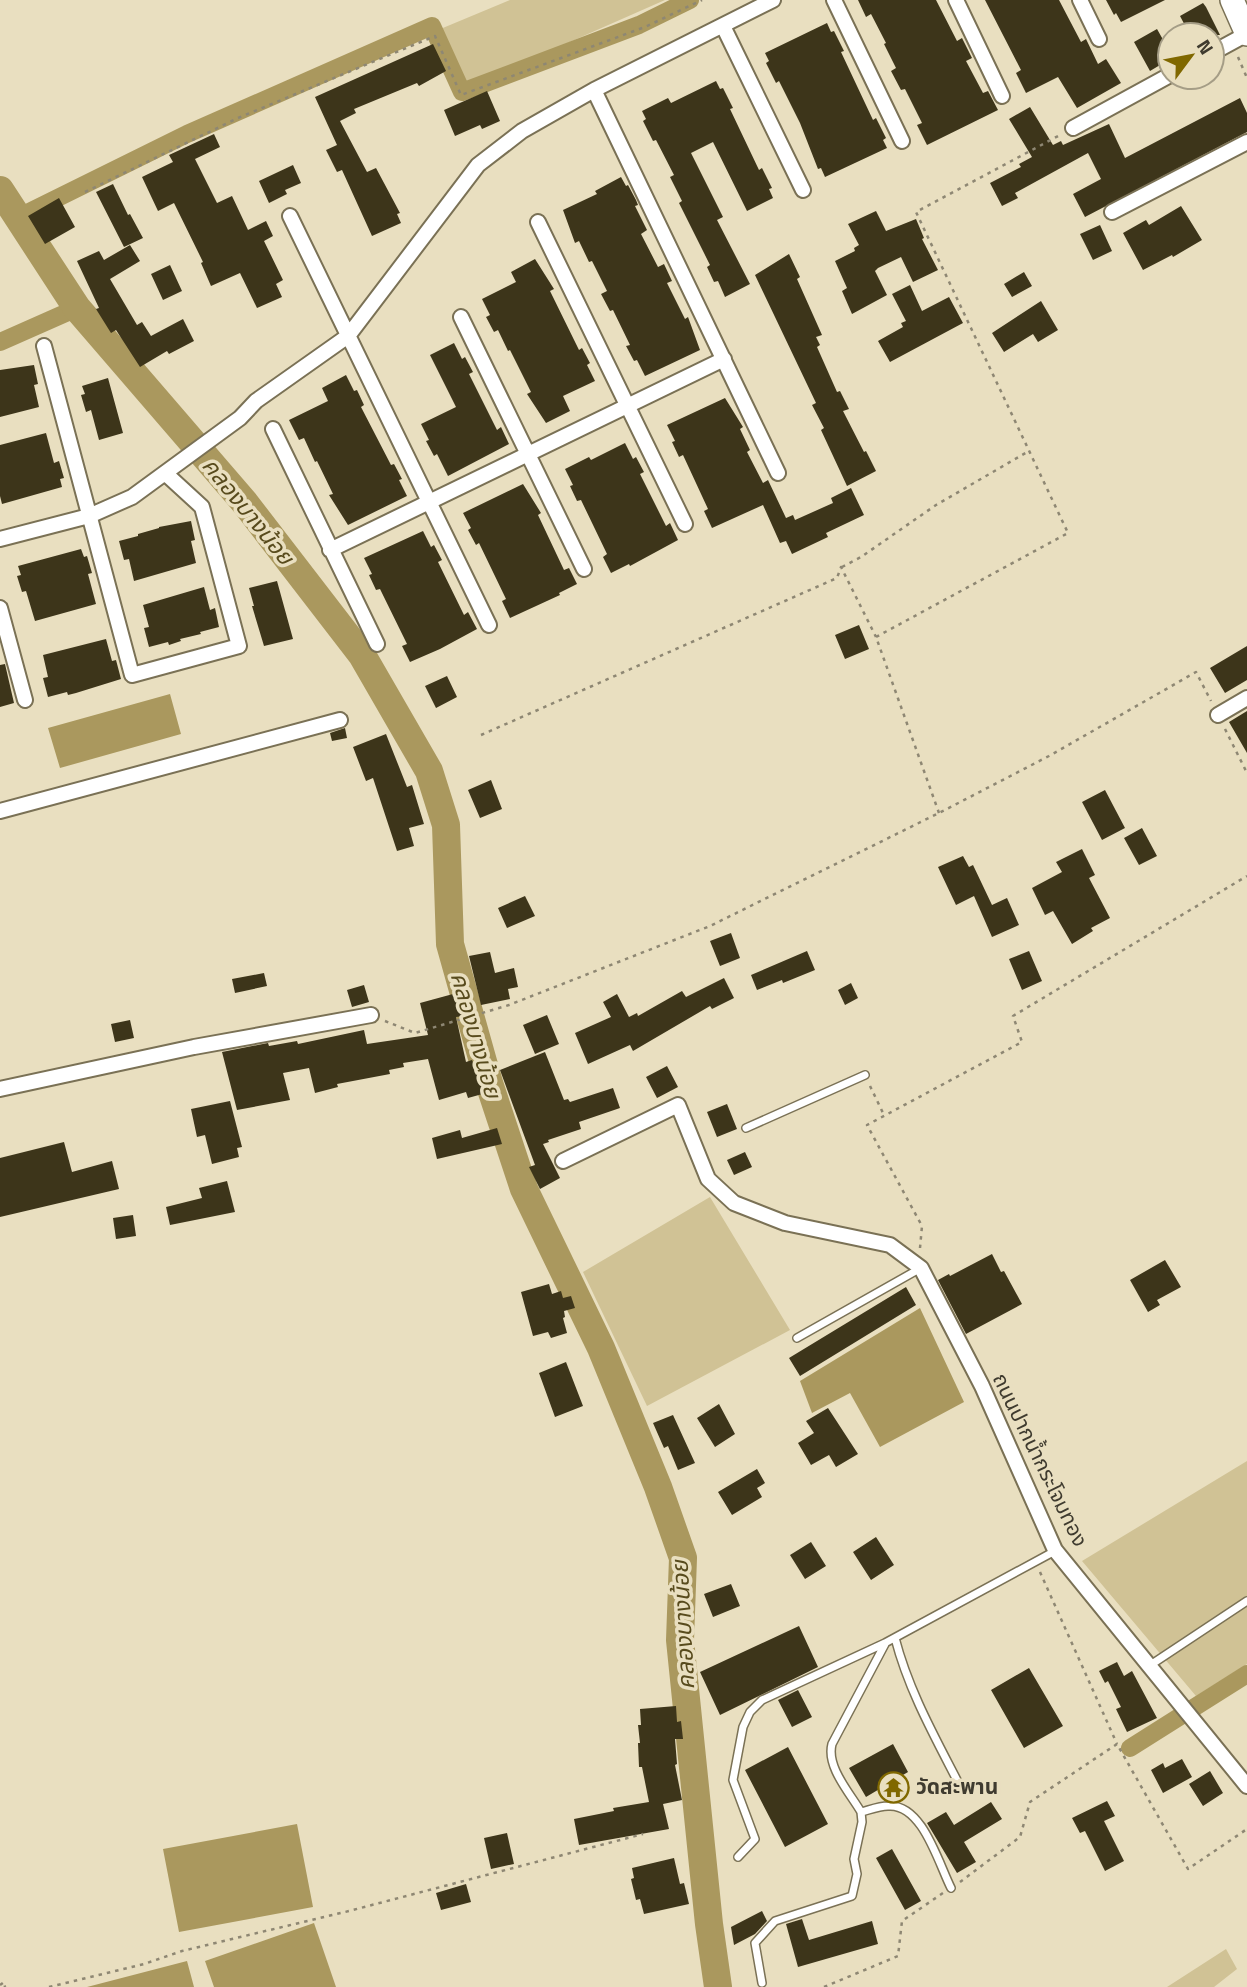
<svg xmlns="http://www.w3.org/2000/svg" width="1247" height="1987" font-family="'Titillium Web','Noto Sans Thai',sans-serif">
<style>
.green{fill:#d0c295}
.water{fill:#aa985e}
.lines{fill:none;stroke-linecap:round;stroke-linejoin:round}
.canal{stroke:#aa985e;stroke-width:18}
.river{stroke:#aa985e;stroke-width:28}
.building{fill:#3d351a}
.service-casing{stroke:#7a7155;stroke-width:10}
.minor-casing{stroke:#7a7155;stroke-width:18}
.primary-casing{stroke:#7a7155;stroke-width:26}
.path{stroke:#8e8773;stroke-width:2.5;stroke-dasharray:3.5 5;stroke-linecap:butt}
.service{stroke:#fff;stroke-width:7}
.minor{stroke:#fff;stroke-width:14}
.primary{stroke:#fff;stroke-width:23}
.labels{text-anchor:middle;stroke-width:7;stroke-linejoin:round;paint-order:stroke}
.street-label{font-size:21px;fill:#3f3b2f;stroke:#e9dfc0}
.poi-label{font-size:21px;font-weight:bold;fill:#3f3b2f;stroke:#e9dfc0;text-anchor:start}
.water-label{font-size:23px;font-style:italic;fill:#584b1d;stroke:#e9dfc0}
</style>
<rect width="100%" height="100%" fill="#e9dfc0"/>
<!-- green -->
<path class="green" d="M510 0H665L463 89 438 30Z
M710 1197 790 1330 647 1406 583 1272Z
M1247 1461V1664L1196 1696 1082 1561Z
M1226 1949 1237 1969 1214 1987H1167Z"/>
<!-- water -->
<path class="water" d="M170 694 181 734 60 768 48 728Z
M920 1308 964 1402 880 1447 850 1393 812 1413 800 1381Z
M297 1824 313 1907 179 1932 163 1849Z
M314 1923 336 1987H214L205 1961Z
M187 1961 194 1987H87Z"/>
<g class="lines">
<!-- canal -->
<path class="canal" d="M17 218 187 134 432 26 462 92 639 25 690 0
M0 342 77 308
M1130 1748 1247 1674"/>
<!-- river -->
<path class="river" d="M0 190 77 308 245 503 362 655 429 771 446 825 450 944 489 1083 524 1189 601 1348 658 1487 683 1558 680 1640 709 1924 718 1987"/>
</g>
<!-- building -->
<path class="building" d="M858 0H936L957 41 962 38 972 58 966 61 983 93 988 91 998 110 927 145 917 125 922 123 905 89 901 90 891 71 896 68 884 44 886 43 871 14 866 17Z
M985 0H1059L1081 42 1086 39 1098 64 1106 59 1121 83 1077 108 1058 77 1026 93 1016 73 1021 70Z
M1106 0H1165L1121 22 1116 13 1114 15Z
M1203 3 1206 7 1220 35H1190L1180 16Z
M827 23 831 32 834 31 844 51 841 52 873 120 876 118 886 138 883 140 887 148 825 177 821 168 818 169 800 123 779 81 776 83 766 63 769 61 765 53Z
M1157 29 1170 52V59L1150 71 1134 42Z
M433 44 446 71 419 86 417 83 354 109 356 113 340 121 367 172 376 168 400 213 397 214 401 223 372 236 342 170 337 172 326 150 337 145 315 97Z
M716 81 720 89 723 88 733 108 730 109 759 170 762 168 772 188 769 189 773 198 747 211 713 142 691 153 723 217 717 220 750 284 725 297 718 281 714 282 707 267 710 265 679 203 682 201 670 177 674 175 656 140 653 141 643 121 646 119 642 111 668 98 671 103Z
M487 91 500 121 482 129 480 125 455 136 444 110Z
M1240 98 1247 113V132L1085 217 1073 194 1101 179 1088 153 1015 193 1018 198 1002 206 990 183 1021 167 1019 164 1032 157 1009 119 1030 107 1053 145 1061 141 1063 145 1109 124 1125 158Z
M214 134 220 147 195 159 217 203 232 196 248 230 266 221 273 236 264 241 283 280 276 284 282 297 257 308 240 273 211 286 201 263 203 262 174 203 158 211 142 177 173 162 169 155Z
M293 165 301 183 285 190 287 194 269 203 259 181Z
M621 177 626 186 628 185 636 200 638 205 635 206 647 230 641 234 658 267 664 264 672 281 667 283 685 319 688 317 700 350 645 376 637 360 634 361 626 346 630 345 613 310 610 311 601 294 607 291 592 261 589 262 579 241 575 243 563 210 597 194 595 191Z
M113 184 128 215 130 214 143 238 124 247 96 192Z
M59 198 75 227 45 244 28 216Z
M1181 206 1202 240 1173 257 1172 255 1143 270 1123 233 1146 220 1149 225Z
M876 211 886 231 916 219 924 238 922 239 938 270 913 282 901 257 878 268 875 271 887 295 852 314 842 291 847 288 835 261 855 251 854 248 859 245 848 224Z
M1100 225 1112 251 1093 260 1080 234Z
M130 245 140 261 110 279 137 325 142 322 151 336 183 319 194 341 169 354 167 351 140 367 116 330 111 333 96 309 99 308 77 261 99 251 104 260Z
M789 254 800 277 797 279 822 335 816 337 820 345 817 347 837 392 840 391 849 409 843 411 864 452 866 451 876 471 847 486 821 430 824 428 812 405 816 403 755 275Z
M535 259 554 289 550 291 579 350 582 348 590 363 587 365 595 381 563 396 570 411 546 423 527 394 531 392 510 350 508 351 498 330 494 332 486 317 490 315 482 299 516 282 511 272Z
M170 265 182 291 163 300 151 274Z
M1024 272 1032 286 1012 297 1004 284Z
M910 285 922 311 949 297 963 323 890 362 878 341 903 327 901 323 906 321 892 294Z
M1041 301 1058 330 1038 342 1033 334 1004 352 992 333Z
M454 343 462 359 465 357 473 372 469 374 497 430 501 427 509 444 448 476 437 454 434 456 426 441 429 440 421 424 456 407 430 355Z
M34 365 38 384 34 385 39 407 0 417V370Z
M346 375 354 391 357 390 364 405 361 407 391 465 394 464 402 479 399 480 407 496 348 525 329 495 333 494 317 461 315 462 304 438 299 440 289 420 328 401 322 388Z
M108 378 123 433 99 440 91 410 86 412 81 395 85 394 82 386Z
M725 398 743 427 740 429 750 450 747 452 763 483 768 480 786 518 793 515 795 520 833 503 831 498 851 488 864 515 826 533 828 537 792 554 786 541 780 543 763 505 712 528 704 511 708 509 683 455 679 457 672 442 675 441 667 425Z
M46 433 54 463 59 461 64 478 60 479 62 487 2 504 0 496V445Z
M625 443 633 459 636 457 644 472 640 474 666 526 670 523 678 540 630 566 629 564 611 573 603 557 607 554 581 500 577 501 570 486 573 485 565 469 589 457 591 460Z
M523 484 541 513 538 515 564 570 569 568 577 584 559 593 560 595 510 618 502 601 506 599 479 543 476 545 468 530 471 528 463 513Z
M191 521 195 540 191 541 196 563 134 581 129 559 124 560 119 541 138 536V534L159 528V527Z
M423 531 431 547 434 545 442 560 438 562 464 615 468 612 477 629 440 649 410 662 402 646 407 644 380 589 376 590 369 575 372 574 364 558Z
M81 549 84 557 87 556 92 573 88 574 96 604 35 621 26 591 22 592 17 576 21 575 18 566Z
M277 581 293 639 264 646 252 606H254L249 588Z
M204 587 210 610 215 608 219 627 200 632 201 634 180 639 181 641 169 645 168 642 149 647 144 628 149 627 143 605Z
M859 625 869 649 845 659 835 635Z
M106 639 112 661 116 660 121 679 76 693 68 695 67 692 48 697 43 678 48 677 43 655Z
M1247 646V680L1225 693 1210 668Z
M5 664 14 703 0 707V665Z
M447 676 457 697 436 708 425 686Z
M1247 711V753L1229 722Z
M345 728 347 738 332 741 330 733Z
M386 734 407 787 412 785 424 824 409 828 414 846 397 851 373 778 366 781 353 747Z
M491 780 502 809 480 818 468 790Z
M1105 790 1125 828 1102 840 1082 802Z
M1142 828 1157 856 1139 865 1124 838Z
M1082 849 1095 875 1089 878 1110 918 1091 928 1093 931 1072 944 1053 911 1045 915 1032 888 1062 872 1056 862Z
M963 856 969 867 973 865 992 905 1007 898 1019 925 992 937 974 896 956 905 938 867Z
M525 896 535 916 507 928 498 908Z
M731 933 740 958 720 966 710 941Z
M807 951 815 970 783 983 782 980 757 990 751 975Z
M1029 951 1042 981 1022 990 1009 959Z
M490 952 495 973 514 968 518 987 508 989 510 999 481 1005 469 956Z
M264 973 267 986 235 993 232 979Z
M724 978 734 998 712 1009 710 1006 633 1051 630 1045 588 1064 575 1033 611 1017 603 1002 617 994 629 1017 637 1013 638 1016 682 991 686 997Z
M851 983 858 998 845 1005 838 990Z
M364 985 369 1002 352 1007 347 990Z
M453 994 455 1000 460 999 464 1016 456 1017 466 1062 472 1060 474 1065 478 1064 486 1093 468 1098 466 1092 439 1100 428 1059 403 1063 404 1067 389 1070 390 1074 337 1084 338 1087 315 1093 309 1068 283 1073 290 1100 237 1110 222 1052 268 1043 269 1046 297 1041 298 1044 364 1030 367 1044 428 1035 420 1003Z
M547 1015 559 1044 535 1054 523 1025Z
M130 1020 134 1038 115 1042 111 1024Z
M545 1052 564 1100 568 1099 570 1102 613 1088 620 1108 579 1122 581 1129 548 1140 549 1142 543 1144 560 1178 540 1189 529 1167 535 1165 500 1070Z
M667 1066 678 1087 657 1098 646 1077Z
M230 1101 242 1147 237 1148 239 1157 212 1164 205 1135 197 1137 191 1109Z
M727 1104 737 1129 717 1137 707 1112Z
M497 1128 502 1144 437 1159 432 1138 460 1130 462 1138Z
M64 1142 72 1172 112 1161 119 1189 0 1217V1158Z
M745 1152 752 1167 734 1175 727 1160Z
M227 1181 235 1212 170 1225 166 1207 202 1198 199 1188Z
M133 1215 136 1236 116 1239 113 1218Z
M992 1254 1001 1272 1004 1271 1022 1304 966 1334 938 1280 949 1274 950 1276Z
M1165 1260 1181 1287 1157 1300 1160 1305 1148 1312 1130 1280Z
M549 1284 552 1294 561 1291 563 1298 571 1296 575 1308 564 1311 565 1317 563 1318 567 1333 551 1338 548 1332 533 1336 521 1292Z
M906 1287 916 1305 800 1376 789 1358Z
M566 1362 583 1406 555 1417 539 1373Z
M719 1404 735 1434 715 1447 697 1418Z
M828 1408 858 1454 836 1467 829 1455 811 1465 798 1443 814 1433 806 1421Z
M673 1415 695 1463 678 1470 668 1446 664 1448 653 1423Z
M757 1469 765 1483 757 1488 762 1497 732 1515 718 1492Z
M876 1537 894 1565 871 1580 853 1552Z
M811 1542 826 1566 805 1579 790 1555Z
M731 1584 740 1606 713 1617 704 1594Z
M799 1626 818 1667 720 1715 700 1672Z
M1117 1662 1124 1676 1132 1671 1157 1718 1127 1732 1116 1709 1121 1707 1108 1681 1105 1683 1099 1671Z
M1029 1668 1063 1726 1024 1748 991 1690Z
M798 1690 812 1717 792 1727 778 1700Z
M676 1706 677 1722 681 1721 683 1739H675L677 1764 675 1765 682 1800 663 1804 669 1829 579 1845 574 1819 614 1811 613 1808 649 1802 642 1767H639L638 1743H640L638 1725H641L640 1709Z
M893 1744 908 1772 866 1797 849 1768Z
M788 1747 828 1824 785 1847 745 1770Z
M1182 1759 1192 1777 1163 1793 1151 1770 1163 1763 1165 1768Z
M1210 1771 1223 1793 1203 1806 1189 1784Z
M1107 1801 1115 1816 1104 1821 1124 1861 1105 1871 1085 1831 1080 1833 1072 1818Z
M991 1802 1002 1819 964 1842 976 1862 957 1873 927 1823 946 1812 954 1825Z
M507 1833 514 1864 491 1869 484 1838Z
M892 1849 921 1901 905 1910 876 1858Z
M674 1858 680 1884 684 1883 689 1904 644 1914 640 1899 636 1900 631 1879 634 1878 632 1868Z
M466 1884 471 1902 441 1910 436 1893Z
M762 1911 767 1921 755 1934 734 1945 731 1927Z
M802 1919 809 1940 872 1921 878 1944 798 1967 786 1924Z"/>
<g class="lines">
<defs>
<path id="service" d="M746 1128 865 1075
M797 1338 921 1268
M895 1638C909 1692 936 1739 961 1788
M885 1644 832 1744C826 1767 850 1793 861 1812 869 1810 879 1806 888 1806 922 1803 938 1862 951 1888
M1149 1666 1247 1601
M738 1857 755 1839 733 1780 743 1727 750 1712 762 1700 885 1643 1055 1551
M762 1983 755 1943 775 1921 852 1896 857 1874 854 1859 862 1822 861 1812"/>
<path id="minor" d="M834 0 902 141
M956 0 1002 96
M1080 0 1099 39
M723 26 803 190
M1212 53 1247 34
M594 90 778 473
M1073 128 1170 75
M1112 212 1247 142
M290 216 489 625
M538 222 685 524
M461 317 584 569
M44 346 132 675 239 646 202 507 165 473
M273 429 377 644
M0 539 89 516 132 497 240 418 256 401 348 336 478 165 522 131 594 90 773 0
M330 550 724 359
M0 608 25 700
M1218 715 1247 698
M0 811 340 720
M0 1089 194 1047 371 1015
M563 1161 678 1105 708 1179 734 1203 785 1223 890 1245 921 1268 982 1386 1055 1550 1247 1786"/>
<path id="primary" d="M1232 0 1247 34"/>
</defs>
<!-- service casing -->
<use href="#service" class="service-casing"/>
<!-- minor casing -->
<use href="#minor" class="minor-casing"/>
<!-- primary casing -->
<use href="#primary" class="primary-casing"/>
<!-- path -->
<path class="path" d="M1238 57 1247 78
M85 192 238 118 435 36 461 95 645 27 702 0
M842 567 861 557 936 505 1029 451
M1225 729 1247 773
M481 735 837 578 841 567 876 637
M939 813 876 637 1068 533 916 212 1060 135
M385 1021 415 1033 509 1005 710 926 939 813 1049 756 1196 672 1211 701
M870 1086 884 1115
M920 1248 922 1226 867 1125 1022 1042 1013 1016 1247 876
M1040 1572 1117 1744
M960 1882 1020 1837 1030 1802 1117 1744 1188 1869 1247 1829
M0 1985 4 1982 5 1987
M49 1987 144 1964 182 1951 349 1911 643 1834
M824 1987 898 1956 902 1921 943 1893"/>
<!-- service -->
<use href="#service" class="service"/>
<!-- minor -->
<use href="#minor" class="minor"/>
<!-- primary -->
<use href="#primary" class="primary"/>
</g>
<!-- icons -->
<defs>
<symbol id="temple-ring" viewBox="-11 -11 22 22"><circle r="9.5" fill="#e9dfc0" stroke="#806800" stroke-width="1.5"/><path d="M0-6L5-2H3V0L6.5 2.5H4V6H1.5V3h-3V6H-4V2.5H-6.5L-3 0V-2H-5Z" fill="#806800"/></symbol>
</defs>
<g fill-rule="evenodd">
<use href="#temple-ring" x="876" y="1770" width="35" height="35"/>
</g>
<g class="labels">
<!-- street labels -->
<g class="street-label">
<text transform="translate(1040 1460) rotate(64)" y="7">ถนนปากน้ำกระโจมทอง</text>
</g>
<!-- poi labels -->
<g class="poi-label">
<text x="916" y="1794">วัดสะพาน</text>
</g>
<!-- water labels -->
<g class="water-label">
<text transform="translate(248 511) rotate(51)" y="8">คลองบางน้อย</text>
<text transform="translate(476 1035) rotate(74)" y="8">คลองบางน้อย</text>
<text transform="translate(683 1625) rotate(-93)" y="8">คลองบางน้อย</text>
</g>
</g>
<!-- north arrow -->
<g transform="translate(1191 56) rotate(58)"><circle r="33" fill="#e9dfc0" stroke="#a59d86" stroke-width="2"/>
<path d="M0-5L12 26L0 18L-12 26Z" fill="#806800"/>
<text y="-10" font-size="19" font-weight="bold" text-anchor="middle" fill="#3f3b2f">N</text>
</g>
</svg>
